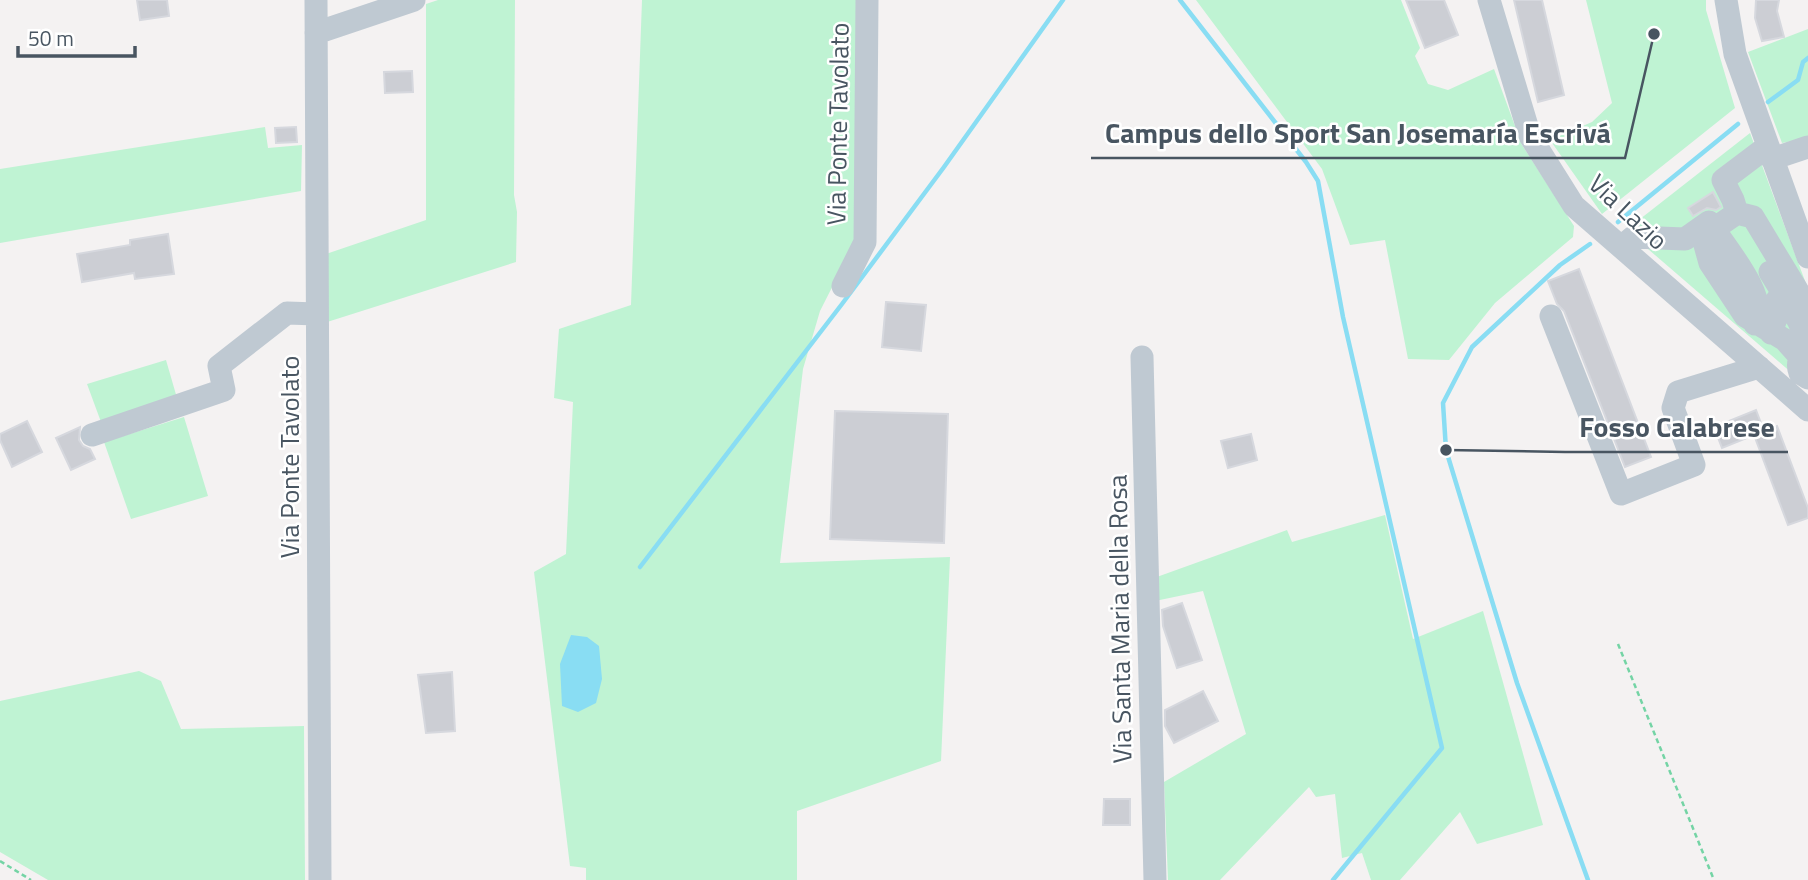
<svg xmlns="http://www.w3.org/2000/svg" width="1808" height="880" font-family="'Titillium Web',sans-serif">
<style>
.green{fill:#bff3d3}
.water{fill:#89ddf3}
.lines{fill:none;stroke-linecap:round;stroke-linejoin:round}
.stream{stroke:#89ddf3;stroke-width:4.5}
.building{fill:#ccced4;stroke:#d6d8de;stroke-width:2}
.path{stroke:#74d4a5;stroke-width:2.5;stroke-dasharray:5 3.5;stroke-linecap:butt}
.minor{stroke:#bfc9d2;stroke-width:23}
.labels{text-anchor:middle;stroke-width:5;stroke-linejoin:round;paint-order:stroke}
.street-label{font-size:26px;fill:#485561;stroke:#fff}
.leader{fill:none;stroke:#485561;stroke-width:2.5}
.callout-dot{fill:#485561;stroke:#fff;stroke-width:2.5}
.callout-label{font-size:28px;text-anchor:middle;font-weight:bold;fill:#485561;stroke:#fff;stroke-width:5;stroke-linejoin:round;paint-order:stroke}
</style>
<rect width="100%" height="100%" fill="#f4f2f2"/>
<!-- green -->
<path class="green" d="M438 0H515L514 195 517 212 516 262 324 323 326 254 426 220V4Z
M642 0H858L854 244 820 311 803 369 780 563 950 557 941 761 797 811V880H586V868L570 866 534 572 566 554 573 402 554 398 559 329 631 305Z
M1196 0H1401L1420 48 1415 56 1428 84 1448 90 1494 69 1522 145 1574 226 1573 237 1495 303 1449 360 1408 359 1385 240 1350 245 1322 169Z
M1586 0H1706V10L1735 108 1602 214 1550 140 1592 122 1612 103Z
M1808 29V138L1782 143 1748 52Z
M265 127 268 148 302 145 301 191 0 243V169Z
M1750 133 1808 289V387L1626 230Z
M166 360 177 398 101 422 87 384Z
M184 417 208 496 131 519 104 442Z
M1385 515 1413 639 1483 611 1543 825 1477 844 1460 812 1400 880H1371L1362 853 1342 858 1335 794 1316 797 1309 787 1220 880H1168L1164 782 1246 734 1203 591 1155 601 1154 578 1287 530 1292 542Z
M139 671 161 681 181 729 304 726 305 880H48L0 852V701Z"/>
<!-- water -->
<path class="water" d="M571 635 587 637 599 646 602 679 596 703 578 712 562 706 560 664Z"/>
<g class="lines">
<!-- stream -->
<path class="stream" d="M1180 0 1306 162 1318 181 1343 317 1442 748 1333 880
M1768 102 1798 80 1803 62 1808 58
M1618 222 1738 124
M640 567 842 304 944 167 1063 0
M1588 880 1517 683 1446 450 1443 403 1472 347 1560 265 1590 244"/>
</g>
<!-- building -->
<path class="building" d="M137 0H167L169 16 140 20Z
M1406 0H1444L1458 35 1425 48Z
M1514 0H1542L1564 95 1538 102Z
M1756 0H1779L1777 11 1784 37 1762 41 1755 18Z
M412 71 413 92 385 93 384 72Z
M296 127 297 142 276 143 275 128Z
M1713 192 1721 207 1716 210 1707 208 1693 216 1688 208Z
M168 234 174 274 135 279 134 273 82 282 77 254 130 245V240Z
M1579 269 1651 457 1625 467 1564 311 1557 304 1548 281Z
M886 302 926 305 921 351 882 347Z
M1756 410 1764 431 1777 426 1808 508V518L1788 525 1754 435 1722 448 1714 427Z
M835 411 948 414 944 543 830 539Z
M27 421 42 452 12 467 0 440V434Z
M80 427 79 440 83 446 90 449 95 459 71 470 56 438Z
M1251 434 1257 460 1228 468 1221 441Z
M1182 603 1202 660 1177 668 1163 626 1162 610Z
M452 672 455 731 426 733 418 675Z
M1203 691 1218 721 1174 743 1165 726V710Z
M1104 799H1130V825H1103Z"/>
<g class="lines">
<!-- path -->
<path class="path" d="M1618 644 1714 880
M0 861 31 880"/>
<!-- minor -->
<path class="minor" d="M316 0 320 880
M1489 0 1530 136 1574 206 1808 410
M1726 0 1735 54 1808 257
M316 33 414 0
M1772 159 1808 147
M1737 213 1733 200 1723 180 1768 146
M1621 247 1633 237 1685 239 1709 222C1723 244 1771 299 1755 324
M1770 272 1784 295 1771 333
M843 286 865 242 867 0
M1777 300C1797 309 1803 329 1808 349
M1551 316 1621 494 1694 465 1673 408 1678 392 1759 367
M1808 349C1800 358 1796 362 1800 373L1808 378
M1142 357 1155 880
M1800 357 1785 340 1745 316 1710 263 1705 245V235L1737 213 1753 217 1808 308
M92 435 224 390 219 366 287 313 317 314"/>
</g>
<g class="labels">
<!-- street labels -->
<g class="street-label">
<text transform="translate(838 124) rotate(-89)" y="9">Via Ponte Tavolato</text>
<text transform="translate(1628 212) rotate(43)" y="9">Via Lazio</text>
<text transform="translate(290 457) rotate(-90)" y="9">Via Ponte Tavolato</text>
<text transform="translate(1120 619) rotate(-91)" y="9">Via Santa Maria della Rosa</text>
</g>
</g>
<!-- callouts -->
<path class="leader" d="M1654 34L1625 158H1091M1446 450L1565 452H1788"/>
<g class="callout-dot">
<circle cx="1654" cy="34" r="7"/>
<circle cx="1446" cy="450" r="7"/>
</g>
<g class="callout-label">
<text x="1358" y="143">Campus dello Sport San Josemaría Escrivá</text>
<text x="1677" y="437">Fosso Calabrese</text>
</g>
<!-- scale -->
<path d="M18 46v10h117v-10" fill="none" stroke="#485561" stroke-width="3.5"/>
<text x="28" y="46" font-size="21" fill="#485561" stroke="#ffffff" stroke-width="5" paint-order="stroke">50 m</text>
</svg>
